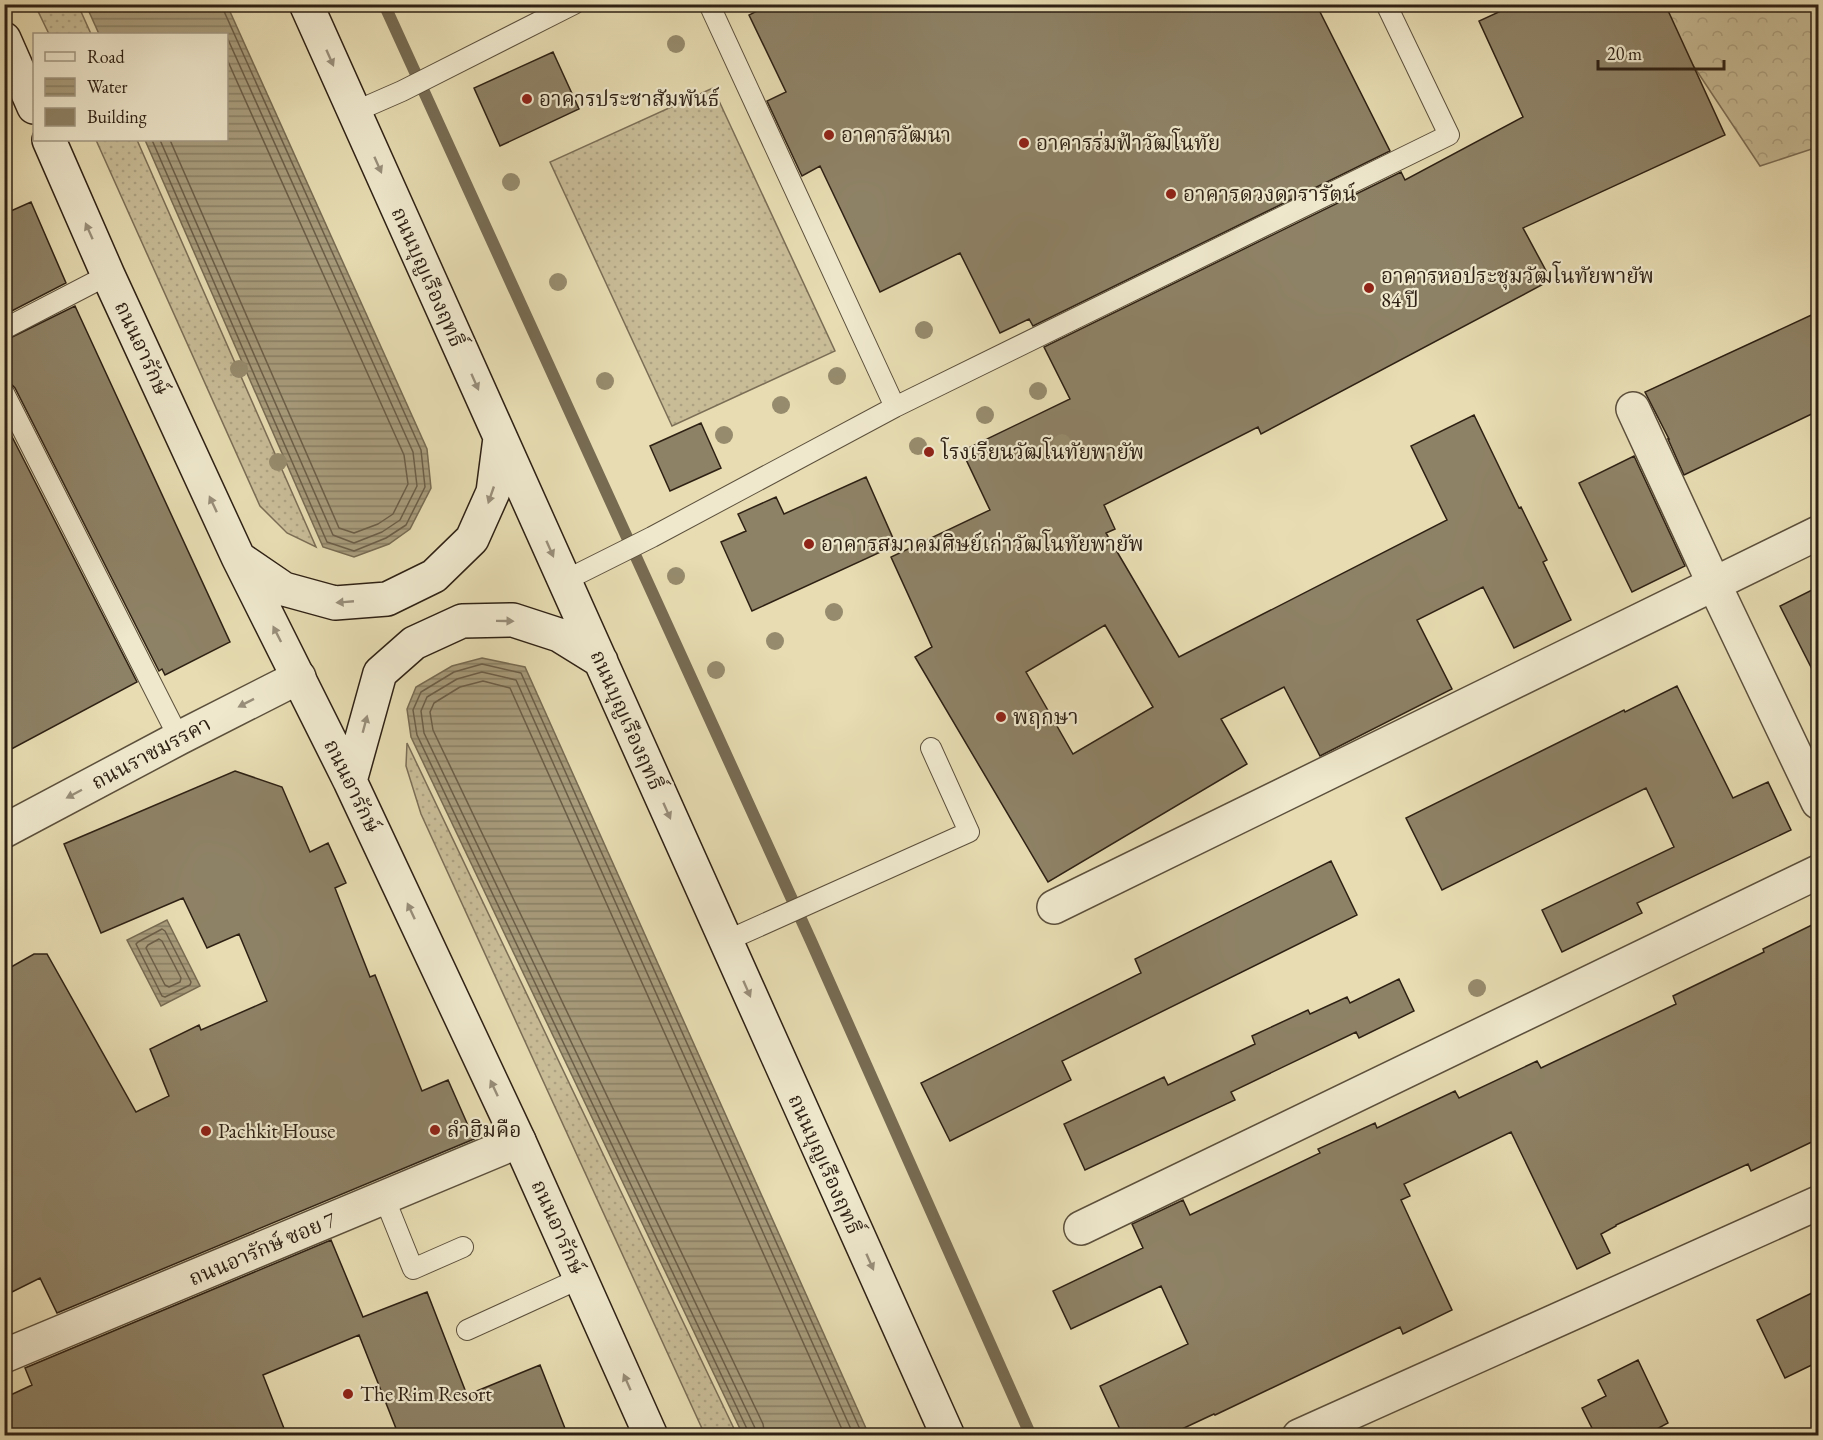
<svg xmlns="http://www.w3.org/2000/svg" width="1823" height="1440" font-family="'EB Garamond','Noto Serif Thai',serif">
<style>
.grass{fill:url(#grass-dots);stroke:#7b6e56;stroke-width:1.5}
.forest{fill:url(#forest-crowns);stroke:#7b6e56;stroke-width:1.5}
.water{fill:url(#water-rules);stroke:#776b52;stroke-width:1.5}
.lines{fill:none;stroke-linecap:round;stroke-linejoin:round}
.shore{stroke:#6b5e48;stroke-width:1.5}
.stream{stroke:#776b52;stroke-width:12}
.building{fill:#8e8266;stroke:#2e2114;stroke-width:1.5;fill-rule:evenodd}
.service-casing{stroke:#5c503c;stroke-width:22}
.minor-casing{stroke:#5c503c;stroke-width:36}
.tertiary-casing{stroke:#5c503c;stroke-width:36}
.secondary-casing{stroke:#2e2114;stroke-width:36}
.service{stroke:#efe8cd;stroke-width:20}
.minor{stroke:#efe8cd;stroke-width:33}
.tertiary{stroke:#efe8cd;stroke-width:33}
.secondary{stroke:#efe8cd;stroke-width:33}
.tree{fill:#968b6d}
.oneway{fill:#988e7a}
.poi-dot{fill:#8f2418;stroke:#efe8cd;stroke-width:2}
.labels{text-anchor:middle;stroke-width:4.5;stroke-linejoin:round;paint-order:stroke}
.poi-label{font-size:21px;fill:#2e2114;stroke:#efe8cd;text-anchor:start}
.street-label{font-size:21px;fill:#2e2114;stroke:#efe8cd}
</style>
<defs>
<pattern id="grass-dots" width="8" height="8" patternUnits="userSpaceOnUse" patternTransform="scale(1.5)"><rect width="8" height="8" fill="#c8bc97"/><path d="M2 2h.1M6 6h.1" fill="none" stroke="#aca181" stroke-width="1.8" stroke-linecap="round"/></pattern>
<pattern id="forest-crowns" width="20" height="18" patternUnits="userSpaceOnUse" patternTransform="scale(1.5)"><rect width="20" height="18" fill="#c8bc97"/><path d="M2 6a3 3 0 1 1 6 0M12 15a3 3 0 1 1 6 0" fill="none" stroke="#aca181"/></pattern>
<pattern id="water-rules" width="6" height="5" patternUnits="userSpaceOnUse" patternTransform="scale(1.5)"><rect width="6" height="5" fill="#a89c7c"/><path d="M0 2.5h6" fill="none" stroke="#897f64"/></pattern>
</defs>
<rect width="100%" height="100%" fill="#e7dcb2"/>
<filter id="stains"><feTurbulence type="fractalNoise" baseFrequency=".00333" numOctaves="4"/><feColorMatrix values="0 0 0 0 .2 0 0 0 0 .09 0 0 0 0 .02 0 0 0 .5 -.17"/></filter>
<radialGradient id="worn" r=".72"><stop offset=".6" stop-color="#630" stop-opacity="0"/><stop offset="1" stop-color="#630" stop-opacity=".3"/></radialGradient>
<!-- grass -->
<path class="grass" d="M35 5H78L91 34H49Z
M713 88 835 351 672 426 550 162Z
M96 140H137L316 547 287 533 260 506Z
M407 743 737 1435H705L421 814 406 766Z"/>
<!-- forest -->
<path class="forest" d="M1653 5H1818V147L1760 166Z"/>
<!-- water -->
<path class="water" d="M86 5H227L427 449 431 488 410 529 389 544 354 557 323 547 145 140H226V34H99Z
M482 658 525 667 869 1435H743L411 737 407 709 416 687 452 666Z
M167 920 200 986 161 1006 127 940Z"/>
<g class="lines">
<!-- shore -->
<path class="shore" d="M152 140 327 542 354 551 386 538 406 525 425 487 421 450 223 9 222 4
M160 140 333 535 354 543 382 532 400 520 417 486 413 452 226 35
M170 140 339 528 354 533 378 524 393 514 408 484 404 455 226 57
M162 929 165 931 191 982 190 985 165 997 162 996 136 944 138 942Z
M159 939 162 941 181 978 180 982 169 987 165 985 146 948 148 945Z
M748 1436V1431L417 735 413 710 421 692 454 672 482 664 521 673 863 1436
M756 1436 755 1428 424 733 421 711 427 697 457 679 482 672 516 680 854 1436
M765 1436 763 1424 433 730 430 712 434 703 460 687 483 681 510 688 845 1436"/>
<!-- stream -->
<path class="stream" d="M384 4 811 941 1031 1436"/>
</g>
<!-- building -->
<path class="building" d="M771 4H1316L1390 151 1033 326 1029 319 1000 333 960 253 880 292 820 166 802 176 767 101 786 92 749 15Z
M1516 4H1665L1725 135 1523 228 1551 280 1261 434 1258 427 1104 505 1115 529 1106 533 1179 657 1447 520 1411 446 1474 415 1519 508 1521 507 1547 560 1543 562 1571 620 1514 648 1483 587 1417 620 1452 689 1320 756 1284 687 1221 719 1247 764 1048 882 915 657 932 647 891 557 990 510 962 451 1070 399 1044 347 1401 172 1405 180 1523 117 1479 21ZM1105 625 1153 707 1073 754 1026 672Z
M553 52 579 109 500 146 474 88Z
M31 202 66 283 4 315V214Z
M75 306 230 642 165 675 162 669 159 671 15 388 10 383 4 381V341Z
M1818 312V411L1684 475 1668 439H1669L1645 392Z
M4 421 137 682 4 753Z
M701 423 721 468 670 491 650 446Z
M1634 456 1685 566 1632 592 1579 483Z
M866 477 896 545 752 611 721 542 746 531 738 514 776 497 784 514Z
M1818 587V681L1780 606Z
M1677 686 1733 798 1768 782 1791 830 1637 903 1642 913 1562 952 1542 910 1674 847 1646 788 1442 890 1406 818 1624 710 1625 712Z
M235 771 282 787 310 852 328 843 346 883 335 888 370 977 375 975 422 1091 448 1080 474 1139 57 1313 40 1278 4 1296V971L34 954H47L136 1112 169 1096 150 1049 199 1025 201 1030 267 1001 239 934 207 948 183 898 101 933 64 844Z
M1331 861 1357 915 1062 1061 1071 1080 950 1141 921 1083 1141 973 1135 959Z
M1818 922V1139L1751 1171 1748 1164 1616 1225V1226L1601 1234 1610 1253 1577 1269 1511 1132 1404 1184 1410 1196 1401 1200 1452 1310 1403 1334 1400 1327 1215 1415 1214 1414 1167 1436H1123L1100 1386 1188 1344 1161 1286 1071 1329 1053 1291 1143 1248 1132 1224 1183 1200 1190 1215 1320 1153 1318 1149 1375 1123 1377 1128 1455 1091 1459 1098 1537 1061 1541 1068 1676 1004 1673 996 1764 952 1763 949Z
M1399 979 1414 1011 1359 1038 1356 1032 1231 1092 1235 1100 1085 1170 1064 1124 1164 1077 1168 1085 1255 1044 1252 1036 1308 1010 1310 1014 1347 997 1350 1003Z
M331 1240 363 1317 427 1292 467 1395 540 1365 568 1436H399L359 1335 263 1375 287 1436H4V1398L32 1385 25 1368Z
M1818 1290V1362L1785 1378 1757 1320Z
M1638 1360 1668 1423 1644 1436H1596L1582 1408 1606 1396 1598 1380Z"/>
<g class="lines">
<defs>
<path id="service" d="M709 4 895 407
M354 112 402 91 574 4
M4 329 108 275
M4 393 179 738
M564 581 652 537 895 407 1449 135 1386 4
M726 941 969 832 931 748
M384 1197 413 1269 463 1247
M467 1330 581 1278"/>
<path id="minor" d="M1633 409 1714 584 1818 802
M1054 907 1818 533
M1081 1228 1818 872
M4 1356 519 1141
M1299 1436 1818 1203"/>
<path id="tertiary" d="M4 831 179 738 299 677"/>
<path id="secondary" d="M306 4 948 1436
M4 39 34 107
M49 140 108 275 238 557 350 781 519 1141 651 1436
M240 559 284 589 335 603 387 599 434 576 472 539 493 492 500 438
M350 781 380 673 414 643 462 621 513 620 559 635 601 661"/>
</defs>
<!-- service casing -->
<use href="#service" class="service-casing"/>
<!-- minor casing -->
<use href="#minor" class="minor-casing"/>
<!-- tertiary casing -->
<use href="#tertiary" class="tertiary-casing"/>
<!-- secondary casing -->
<use href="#secondary" class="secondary-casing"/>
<!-- service -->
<use href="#service" class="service"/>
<!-- minor -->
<use href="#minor" class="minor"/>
<!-- tertiary -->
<use href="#tertiary" class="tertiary"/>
<!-- secondary -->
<use href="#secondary" class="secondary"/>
</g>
<!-- trees -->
<g class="tree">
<circle cx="676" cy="44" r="9"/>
<circle cx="511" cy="182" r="9"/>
<circle cx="558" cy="282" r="9"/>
<circle cx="924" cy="330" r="9"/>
<circle cx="239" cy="369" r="9"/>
<circle cx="837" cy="376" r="9"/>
<circle cx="605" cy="381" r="9"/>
<circle cx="1038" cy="391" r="9"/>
<circle cx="781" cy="405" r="9"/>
<circle cx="985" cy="415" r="9"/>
<circle cx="724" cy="435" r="9"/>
<circle cx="1062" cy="443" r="9"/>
<circle cx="918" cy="446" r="9"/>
<circle cx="278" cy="462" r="9"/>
<circle cx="676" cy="576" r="9"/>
<circle cx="834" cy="612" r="9"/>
<circle cx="775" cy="641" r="9"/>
<circle cx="716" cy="670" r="9"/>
<circle cx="1477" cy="988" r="9"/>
</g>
<!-- one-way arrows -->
<defs><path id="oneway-solid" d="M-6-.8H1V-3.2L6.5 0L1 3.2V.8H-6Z" transform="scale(1.5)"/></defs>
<g class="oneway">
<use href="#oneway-solid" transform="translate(330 58) rotate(66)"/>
<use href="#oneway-solid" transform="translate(378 165) rotate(66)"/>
<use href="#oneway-solid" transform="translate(89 231) rotate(-114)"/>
<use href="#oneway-solid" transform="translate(475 382) rotate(66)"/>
<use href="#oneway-solid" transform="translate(491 495) rotate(109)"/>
<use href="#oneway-solid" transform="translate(213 504) rotate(-115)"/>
<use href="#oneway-solid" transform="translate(550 549) rotate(66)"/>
<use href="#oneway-solid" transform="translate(345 602) rotate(175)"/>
<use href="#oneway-solid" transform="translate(505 621) rotate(1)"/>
<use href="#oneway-solid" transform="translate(277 634) rotate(-117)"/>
<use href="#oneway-solid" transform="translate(246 703) rotate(153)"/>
<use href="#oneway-solid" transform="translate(365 724) rotate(-75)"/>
<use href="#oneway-solid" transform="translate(74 794) rotate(152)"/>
<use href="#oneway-solid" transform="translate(667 811) rotate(66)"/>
<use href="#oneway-solid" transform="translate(411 911) rotate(-115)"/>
<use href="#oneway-solid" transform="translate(747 989) rotate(66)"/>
<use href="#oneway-solid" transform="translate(494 1088) rotate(-115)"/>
<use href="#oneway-solid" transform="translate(870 1262) rotate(66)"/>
<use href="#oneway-solid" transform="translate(627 1382) rotate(-114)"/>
</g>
<!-- markers -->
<g class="poi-dot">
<circle cx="527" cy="99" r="6"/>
<circle cx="829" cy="135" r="6"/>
<circle cx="1024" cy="143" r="6"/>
<circle cx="1171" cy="194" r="6"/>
<circle cx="1369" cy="288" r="6"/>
<circle cx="929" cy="452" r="6"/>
<circle cx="809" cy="544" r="6"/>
<circle cx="1001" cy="717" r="6"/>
<circle cx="435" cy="1130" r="6"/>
<circle cx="206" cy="1131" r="6"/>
<circle cx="348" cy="1394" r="6"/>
</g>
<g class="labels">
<!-- poi labels -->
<g class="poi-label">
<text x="539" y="106">อาคารประชาสัมพันธ์</text>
<text x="841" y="142">อาคารวัฒนา</text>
<text x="1036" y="150">อาคารร่มฟ้าวัฒโนทัย</text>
<text x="1183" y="201">อาคารดวงดารารัตน์</text>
<text x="1381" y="283">อาคารหอประชุมวัฒโนทัยพายัพ<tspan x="1381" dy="24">84 ปี</tspan></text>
<text x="941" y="459">โรงเรียนวัฒโนทัยพายัพ</text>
<text x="821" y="551">อาคารสมาคมศิษย์เก่าวัฒโนทัยพายัพ</text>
<text x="1013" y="724">พฤกษา</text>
<text x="447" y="1137">ลำฮิมคือ</text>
<text x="218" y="1138">Pachkit House</text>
<text x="360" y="1401">The Rim Resort</text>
</g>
<!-- street labels -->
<g class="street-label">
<text transform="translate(428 277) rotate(66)" y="7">ถนนบุญเรืองฤทธิ์</text>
<text transform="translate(142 348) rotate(65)" y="7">ถนนอารักษ์</text>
<text transform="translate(627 720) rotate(66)" y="7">ถนนบุญเรืองฤทธิ์</text>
<text transform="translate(151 753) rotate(-28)" y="7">ถนนราชมรรคา</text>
<text transform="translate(352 786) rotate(64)" y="7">ถนนอารักษ์</text>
<text transform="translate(825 1164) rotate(66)" y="7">ถนนบุญเรืองฤทธิ์</text>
<text transform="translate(558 1227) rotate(66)" y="7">ถนนอารักษ์</text>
<text transform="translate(262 1249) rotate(-23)" y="7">ถนนอารักษ์ ซอย 7</text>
</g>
</g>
<!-- margin -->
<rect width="1823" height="1440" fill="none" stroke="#e7dcb2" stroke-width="24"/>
<rect x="6" y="6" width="1811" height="1428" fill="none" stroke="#2e2114" stroke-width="3"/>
<rect x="12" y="12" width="1799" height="1416" fill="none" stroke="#2e2114" stroke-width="1.5"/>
<!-- legend -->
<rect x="33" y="33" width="195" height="108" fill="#efe8cd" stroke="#a29883" stroke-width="1.5"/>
<rect x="45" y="52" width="30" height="9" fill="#efe8cd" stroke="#a29883" stroke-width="1.5"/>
<text x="87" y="63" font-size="18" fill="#2e2114">Road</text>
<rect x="45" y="78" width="30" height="18" fill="url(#water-rules)" stroke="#a29883" stroke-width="1.5"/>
<text x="87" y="93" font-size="18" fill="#2e2114">Water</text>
<rect x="45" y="108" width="30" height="18" fill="#8e8266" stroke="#a29883" stroke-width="1.5"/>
<text x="87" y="123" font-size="18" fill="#2e2114">Building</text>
<!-- scale -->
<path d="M1598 60v9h126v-9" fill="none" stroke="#2e2114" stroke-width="3"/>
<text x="1607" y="60" font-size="18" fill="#2e2114" stroke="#efe8cd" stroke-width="4.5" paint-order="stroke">20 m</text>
<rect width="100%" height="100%" filter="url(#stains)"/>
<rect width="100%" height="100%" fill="url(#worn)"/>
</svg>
